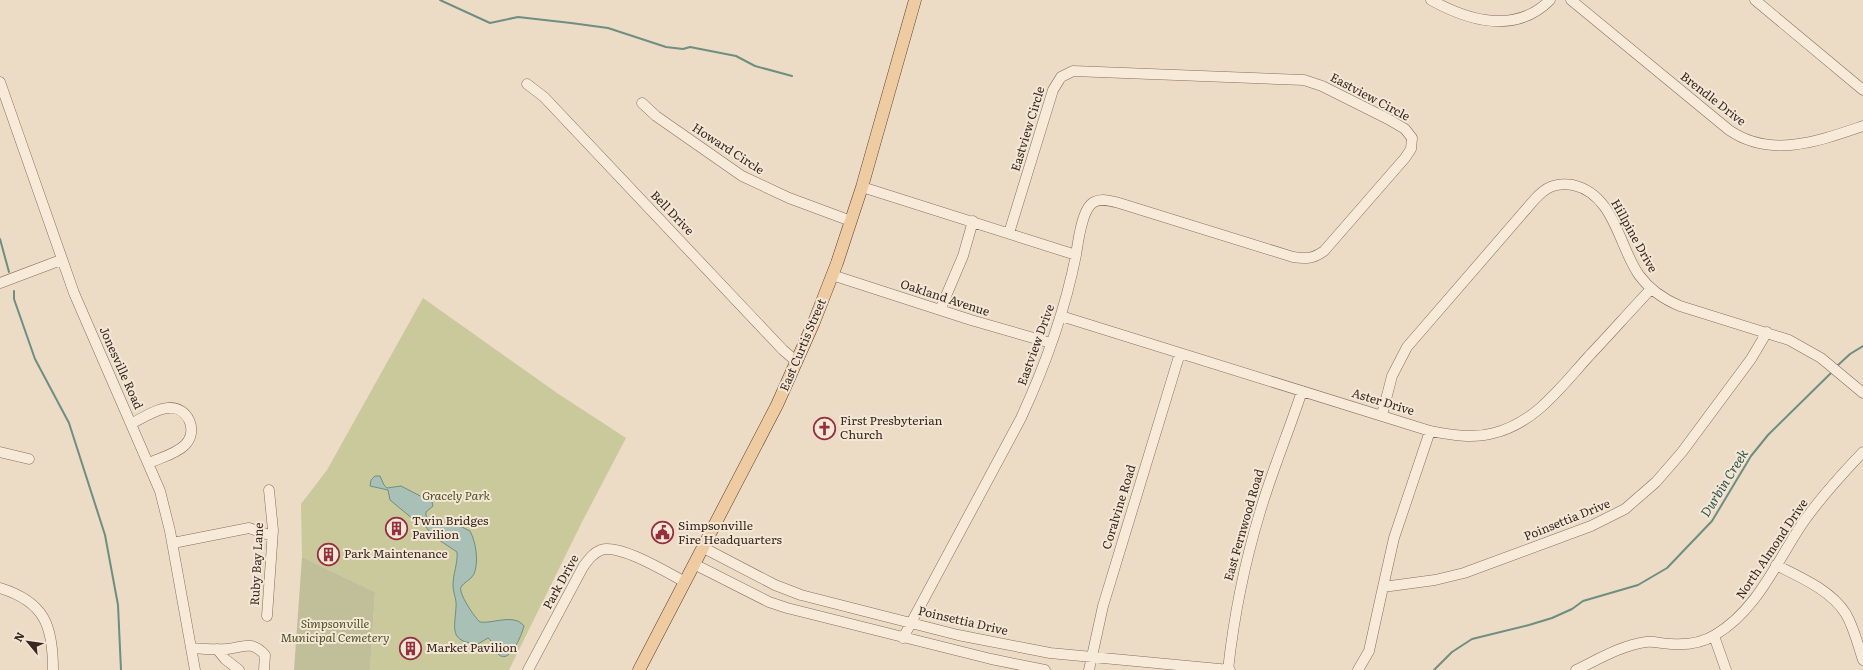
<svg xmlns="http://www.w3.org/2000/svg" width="1863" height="670" font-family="Literata,serif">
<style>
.green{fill:#cac99b}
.cemetery{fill:#c0bf99}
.water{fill:#a8c0b6;stroke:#6e8e82}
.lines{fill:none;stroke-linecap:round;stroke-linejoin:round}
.stream{stroke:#6e8e82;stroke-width:2}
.minor-casing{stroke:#876d5d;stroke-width:11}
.major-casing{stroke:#553d31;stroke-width:13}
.minor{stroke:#f7ead9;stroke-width:10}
.major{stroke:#eecba0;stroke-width:12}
.labels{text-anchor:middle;stroke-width:4;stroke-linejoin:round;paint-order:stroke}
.street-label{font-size:12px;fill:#382820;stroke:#f4e7d6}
.poi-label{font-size:12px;fill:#382820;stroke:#f4e7d6;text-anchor:start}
.park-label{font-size:12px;font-style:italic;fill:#4f5427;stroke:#f4e7d6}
.water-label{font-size:13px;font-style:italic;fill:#30574f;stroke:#f4e7d6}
</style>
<rect width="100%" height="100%" fill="#ecdcc6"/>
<!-- green -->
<path class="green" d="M423 298 557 393 626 438 582 522 509 670H370L375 592 302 557 301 504 327 470Z"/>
<!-- cemetery -->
<path class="cemetery" d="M302 557 375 592 370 670H294Z"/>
<!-- water -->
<path class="water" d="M375 476H380L384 485 387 488 401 486 432 502 433 506 426 512V516L432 523 440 524 452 522 470 531C476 542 479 562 474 574 471 580 464 582 461 587 458 593 475 618 480 622 493 624 514 613 524 626 522 634 510 666 498 654 494 650 494 642 488 638L478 644C448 642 455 628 456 607 457 600 453 593 453 585 453 574 458 563 457 552L433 536 419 518 413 519 390 500 388 490 370 486 371 480Z"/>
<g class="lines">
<!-- stream -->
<path class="stream" d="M440 0 490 23 518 17 571 23 608 28 666 47 683 49 690 47 736 56 755 66 792 76
M0 239 9 272
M14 291V299L35 359 69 423 105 535 118 605 121 670
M1836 367 1850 354 1863 346
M1434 670 1452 652 1472 639 1529 625 1552 618 1572 609 1583 601 1638 585 1667 568 1712 521 1751 456 1768 435 1832 372"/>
<defs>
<path id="minor" d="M1431 0C1469 21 1515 35 1550 0
M1571 0 1729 130C1771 159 1819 141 1863 126
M1755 0 1863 90
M0 82 74 293 160 491 170 531 195 670
M527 84 544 97 783 350 797 362
M642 103 656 116 742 176 789 198 851 221
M862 187 1076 255C1065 311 1045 366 1021 418L903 638
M1009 233 1053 90 1061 77 1073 71 1304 80 1322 86 1388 119 1405 129 1412 138 1411 149 1405 158 1324 251C1313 259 1305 259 1293 257L1119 203C1111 201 1102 198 1094 202 1082 208 1078 242 1076 255
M832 275 971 320 1051 343
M0 283 61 260
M940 310 963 256 973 221
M1061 316 1430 431C1452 435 1472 439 1494 433 1535 423 1561 387 1589 356 1610 334 1630 311 1651 289
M1382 415 1392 376 1407 347 1535 199C1546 187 1556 182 1573 185 1615 195 1618 245 1639 275 1650 290 1663 299 1680 306L1789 340 1821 358 1863 393
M131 424C142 418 156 409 168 408 188 406 199 431 185 445 176 454 160 458 149 463
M0 452 29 459
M173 543 249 528 272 536
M702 547 775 585 801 595 958 635 1050 653 1230 670
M694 564 769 602 787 608 991 659 1045 670
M1776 565C1800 577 1831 590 1846 614 1854 628 1858 645 1863 660
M1383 587 1394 538 1430 431
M0 588C45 602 53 626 53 670
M267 616 273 530 269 490
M1714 636 1726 670
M191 648C203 649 215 650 227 649 242 648 251 639 265 655L264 670
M217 649 225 659 239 670
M528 670 583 567C588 560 593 553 601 550 619 543 668 573 685 582
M1089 670 1103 606 1180 353
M1228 670C1234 615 1244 565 1260 512 1272 471 1289 431 1302 391
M1358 670 1369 651 1383 587 1435 580 1464 573 1591 526 1625 509 1656 482 1682 452 1751 359 1767 332
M1576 670C1597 660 1622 645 1646 642 1654 641 1663 644 1671 644 1685 645 1702 643 1715 635 1757 610 1776 563 1802 524 1820 498 1841 475 1863 452"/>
<path id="major" d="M639 670 777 405 814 322 837 263 862 187 915 0"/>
</defs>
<!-- minor casing -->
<use href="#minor" class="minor-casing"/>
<!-- major casing -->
<use href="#major" class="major-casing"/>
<!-- minor -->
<use href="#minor" class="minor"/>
<!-- major -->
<use href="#major" class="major"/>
</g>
<!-- icons -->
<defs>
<symbol id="church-ring" viewBox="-11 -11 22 22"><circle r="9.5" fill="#f4e7d6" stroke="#942f3e" stroke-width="1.5"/><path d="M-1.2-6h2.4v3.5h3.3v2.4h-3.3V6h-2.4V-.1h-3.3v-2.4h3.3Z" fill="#942f3e"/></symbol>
<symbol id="building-ring" viewBox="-11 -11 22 22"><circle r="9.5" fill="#f4e7d6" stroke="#942f3e" stroke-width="1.5"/><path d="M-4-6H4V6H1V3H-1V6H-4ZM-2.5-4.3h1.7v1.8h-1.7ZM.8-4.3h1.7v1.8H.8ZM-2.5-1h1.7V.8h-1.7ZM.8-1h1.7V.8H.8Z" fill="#942f3e"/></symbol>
<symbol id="civic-ring" viewBox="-11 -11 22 22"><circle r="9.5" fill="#f4e7d6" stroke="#942f3e" stroke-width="1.5"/><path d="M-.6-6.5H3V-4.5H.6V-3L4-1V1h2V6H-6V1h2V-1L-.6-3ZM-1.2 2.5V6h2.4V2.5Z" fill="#942f3e"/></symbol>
</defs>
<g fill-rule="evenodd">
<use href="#church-ring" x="812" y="416" width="25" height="25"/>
<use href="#building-ring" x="384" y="516" width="25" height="25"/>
<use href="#civic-ring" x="650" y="520" width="25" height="25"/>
<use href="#building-ring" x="316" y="542" width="25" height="25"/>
<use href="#building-ring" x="398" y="636" width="25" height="25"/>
</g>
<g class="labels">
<!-- street labels -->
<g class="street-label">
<text transform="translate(1370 97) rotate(28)" y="4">Eastview Circle</text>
<text transform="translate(1713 99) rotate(38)" y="4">Brendle Drive</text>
<text transform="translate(1028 129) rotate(-73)" y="4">Eastview Circle</text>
<text transform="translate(728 149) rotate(33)" y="4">Howard Circle</text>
<text transform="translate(672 213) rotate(46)" y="4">Bell Drive</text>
<text transform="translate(1634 236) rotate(61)" y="4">Hillpine Drive</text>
<text transform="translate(945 298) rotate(18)" y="4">Oakland Avenue</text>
<text transform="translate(803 345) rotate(-67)" y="4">East Curtis Street</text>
<text transform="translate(1036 345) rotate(-70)" y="4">Eastview Drive</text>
<text transform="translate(121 368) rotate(66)" y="4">Jonesville Road</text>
<text transform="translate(1383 402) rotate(17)" y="4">Aster Drive</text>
<text transform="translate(1119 507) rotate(-73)" y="4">Coralvine Road</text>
<text transform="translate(1567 520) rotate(-22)" y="4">Poinsettia Drive</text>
<text transform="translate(1244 525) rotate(-74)" y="4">East Fernwood Road</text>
<text transform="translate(1772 549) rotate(-56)" y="4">North Almond Drive</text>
<text transform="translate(257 564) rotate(-87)" y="4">Ruby Bay Lane</text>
<text transform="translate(561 582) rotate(-61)" y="4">Park Drive</text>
<text transform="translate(963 621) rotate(13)" y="4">Poinsettia Drive</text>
</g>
<!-- poi labels -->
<g class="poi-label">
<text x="840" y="425">First Presbyterian<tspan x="840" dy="14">Church</tspan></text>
<text x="412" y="525">Twin Bridges<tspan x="412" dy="14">Pavilion</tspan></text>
<text x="678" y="530">Simpsonville<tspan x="678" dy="14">Fire Headquarters</tspan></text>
<text x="344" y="558">Park Maintenance</text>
<text x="426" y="652">Market Pavilion</text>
</g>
<!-- park labels -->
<g class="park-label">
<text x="456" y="500">Gracely Park</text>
<text x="335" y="628">Simpsonville<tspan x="335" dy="14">Municipal Cemetery</tspan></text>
</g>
<!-- water labels -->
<g class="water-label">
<text transform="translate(1724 483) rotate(-58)" y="5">Durbin Creek</text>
</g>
</g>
<!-- north arrow -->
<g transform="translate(28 642) rotate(299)" stroke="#f4e7d6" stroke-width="3" paint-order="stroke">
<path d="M0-3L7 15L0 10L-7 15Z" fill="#382820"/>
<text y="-6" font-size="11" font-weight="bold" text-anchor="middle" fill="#382820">N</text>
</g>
</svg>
